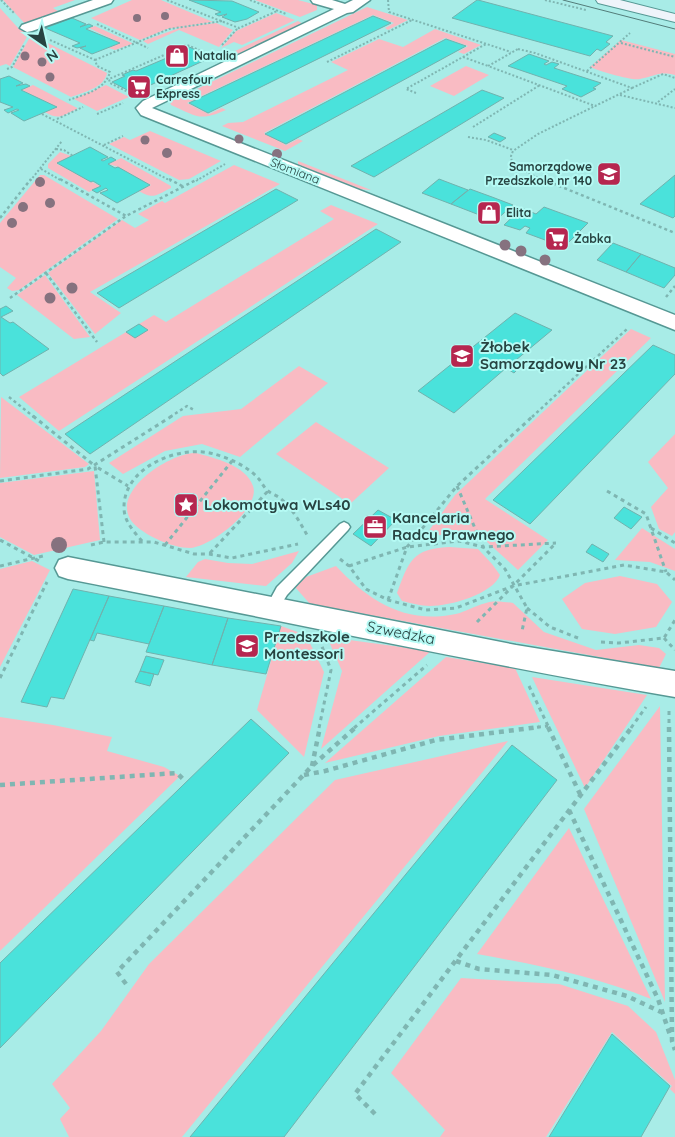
<svg xmlns="http://www.w3.org/2000/svg" width="675" height="1137" font-family="Quicksand,sans-serif">
<style>
.green{fill:#f9bbc3}
.building{fill:#4ae2db;stroke:#70b2ae}
.lines{fill:none;stroke-linecap:round;stroke-linejoin:round}
.service-casing{stroke:#569894;stroke-width:3}
.minor-casing{stroke:#569894;stroke-width:3}
.secondary-casing{stroke:#569894;stroke-width:2}
.path-far3{stroke:#7fb6b2;stroke-width:2;stroke-dasharray:2 2;stroke-linecap:butt}
.path-far2{stroke:#7fb6b2;stroke-width:2.5;stroke-dasharray:3 3;stroke-linecap:butt}
.path-far1{stroke:#7fb6b2;stroke-width:3;stroke-dasharray:4 4;stroke-linecap:butt}
.path{stroke:#7fb6b2;stroke-width:4.5;stroke-dasharray:5 5;stroke-linecap:butt}
.service{fill:#fff;fill-rule:evenodd}
.minor{fill:#fff;fill-rule:evenodd}
.secondary{fill:#eef4fa;fill-rule:evenodd}
.tram{stroke:#537c79;stroke-width:1}
.tree{fill:#86727f}
.labels{text-anchor:middle;stroke-width:4;stroke-linejoin:round;paint-order:stroke}
.far-poi-label{font-size:12px;font-weight:bold;fill:#274341;stroke:#b5faf4;text-anchor:start}
.far-street-label{font-size:12px;fill:#274341;stroke:#b5faf4}
.poi-label{font-size:15px;font-weight:bold;fill:#274341;stroke:#b5faf4;text-anchor:start}
.street-label{font-size:15px;fill:#274341;stroke:#b5faf4}
</style>
<rect width="100%" height="100%" fill="#a8ece7"/>
<!-- green -->
<path class="green" d="M3 0H75L53 8 61 13 27 26Z
M132 0H161L213 22 167 29 140 40 91 18Z
M255 0H298L317 5V10L300 17Z
M367 7 408 20 388 30 385 28 394 23 373 15 187 103 209 114 222 108 226 110C198 122 197 116 171 105L170 102Z
M0 8 19 29 28 33 24 35 27 37 10 66 6 64 0 66Z
M276 13 295 20 242 45 234 42 221 48 236 31Z
M298 21 305 25 242 55 231 53Z
M216 23 233 30 219 47 179 30 148 44 143 41 182 27Z
M95 26 132 43V44L115 50 109 48 120 43 89 28Z
M435 29 481 45 464 54 458 52 468 46 445 38 264 133 286 145 298 139 303 141 285 151 222 126 228 123 243 122 348 70 331 62 379 39 403 47Z
M34 36 107 73C104 88 84 92 71 97L13 67 30 37Z
M621 40 675 54V75C658 71 656 76 640 79 632 81 599 71 590 67Z
M466 66 489 75 454 96 430 86Z
M33 85 77 108V109C63 115 59 121 45 112L57 107 22 90Z
M106 85 129 97 97 111 74 99Z
M150 131 221 161 189 179 179 180 109 144 124 137 130 140Z
M60 152 71 156 57 164 100 186 89 192 48 168V164Z
M121 158 171 186V188C156 195 154 200 139 191L151 185 118 167 109 164Z
M298 161 371 190 359 189 298 165Z
M234 165 280 184 90 292 121 313 95 334 48 273 122 220 135 228 149 220 138 214 162 201 165 203Z
M40 175H44L118 219 19 290 12 291 7 288 16 278 0 267V223Z
M331 205 378 224 59 431 19 397 154 315 166 322 334 219 320 211Z
M45 275 90 337 74 339 17 295Z
M631 329 651 338 485 499 548 540 518 570 486 541 456 534 425 536 455 495Z
M299 366 328 383 240 457 202 444 165 451 123 474 109 463 183 416 241 409Z
M1 397 89 464 85 467 0 478Z
M316 422 389 468 350 504 276 454Z
M675 434V532L672 536 659 529 651 507 668 488 648 462Z
M196 453C214 458 246 465 253 486 261 508 211 547 190 548 173 548 148 537 135 525 105 496 167 453 196 453Z
M94 471 100 540 34 555 0 537V483Z
M642 528 675 549V571L650 562 615 560Z
M449 547 478 549 492 564 500 575C493 594 450 606 430 606 421 606 411 603 402 601L397 593C409 561 412 549 449 547Z
M299 551 292 563 266 586 186 577 198 562 205 559 228 563 252 564Z
M32 561 50 570 0 667V569Z
M336 566C367 599 402 623 450 615 462 614 474 606 486 603 494 600 505 602 513 603L544 632 596 650 639 645 659 648 666 654 659 668 310 604 295 587 306 577Z
M620 576 657 584 672 602 656 627 615 634 582 629 562 599 585 583Z
M281 626 306 635 324 672 304 757 257 710Z
M327 637 431 651 321 749 342 671Z
M446 657 515 668 540 722 439 736 325 763Z
M532 677 647 695 585 788Z
M660 706 665 1002 584 809Z
M0 717 53 725 112 737 107 751 164 767 180 776 0 951Z
M508 741 182 1137H69L60 1119 70 1108 52 1084 101 1031 149 964 335 780Z
M569 828 651 999C595 976 537 965 477 954Z
M461 978 559 984 628 1006 656 1032 675 1080V1094L670 1089 672 1086 612 1032 546 1137H440L445 1130 391 1073Z"/>
<!-- building -->
<path class="building" d="M189 0 232 1 259 12 247 19 235 22 222 17 227 14 219 16 215 14 221 12Z
M477 0H478L613 36 606 42 610 44 601 51 597 49 590 56 452 18Z
M373 16 391 23 208 113 189 103Z
M72 18 86 24 80 27 89 24 93 26 86 29 120 43 92 54 80 48 86 46 77 48 72 46 80 43 45 28Z
M446 39 466 46 286 144 265 134Z
M187 46 212 57 133 93 112 82 125 76 122 75 133 70 136 71 176 54 173 52Z
M529 54 549 61 544 64 546 65 552 62 559 64 554 68 601 83 593 88 596 89 581 97 562 89 567 86 508 66Z
M9 76 23 83 16 86 26 84 30 86 21 90 57 107 24 121 11 113 19 110 17 109 8 113 4 110 13 107 0 102V79Z
M482 90 504 98 374 177 351 166Z
M494 133 506 138 500 142 488 137Z
M90 147 108 157 101 160 103 161 111 157 116 160 108 164 115 168 118 167 150 185 117 203 100 193 108 190 106 188 97 193 92 190 101 186 93 181 91 182 57 163Z
M675 175V216L673 218 640 204Z
M439 179 468 190 451 204 422 193Z
M276 189 298 200 119 308 97 293Z
M470 189 492 197 513 205 495 221 451 204Z
M544 207 588 223 564 247 526 233 530 228 525 226 520 230 504 225 522 208 536 214Z
M376 229 401 242 90 454 65 434Z
M613 243 641 254 626 272 597 260Z
M641 254 675 268V275L664 288 626 272Z
M6 306 13 311 1 317 10 323 13 322 49 349 3 376 0 373V309Z
M515 313 552 330 516 360 523 364 514 373 506 368 454 413 418 391Z
M139 324 148 330 135 338 126 332Z
M653 345 675 355V374L530 524 493 500Z
M624 507 642 517 631 529 614 518Z
M378 510 396 520 371 546 353 534Z
M592 544 609 554 603 562 586 552Z
M73 589 109 596 64 699 51 697 47 707 21 702Z
M109 596 164 606 149 644 97 633 94 641 90 640Z
M164 606 228 618 212 665 146 652Z
M228 618 281 626 266 674 212 665Z
M146 656 164 660 158 675 140 671Z
M140 671 154 674 150 686 135 682Z
M251 719 289 753 0 1048V963Z
M512 745 557 780 284 1137H190Z
M612 1034 670 1086 641 1137H549Z"/>
<g class="lines">
<defs>
<path id="service" d="M344 522 348 524 350 527 348 530 287 595 277 611 272 612 267 611 266 607 277 587 340 524Z"/>
<path id="minor" d="M93 0H113L111 3 32 31 27 32 20 28 22 25Z
M311 0H332L345 4 353 0H370L353 12 347 13 152 108 675 315V330L141 115 136 108 143 101 334 9 313 3Z
M68 557 516 645 675 671V697C472 662 270 618 68 579L59 576 55 568 59 560Z"/>
<path id="secondary" d="M596 0H620L675 14V22L598 3Z"/>
</defs>
<!-- service casing -->
<use href="#service" class="service-casing"/>
<!-- minor casing -->
<use href="#minor" class="minor-casing"/>
<!-- secondary casing -->
<use href="#secondary" class="secondary-casing"/>
<!-- path-far3 -->
<path class="path-far3" d="M1 0 14 13
M167 0 239 28 277 11
M250 0 286 14
M388 0 389 12 511 52
M545 0 586 10
M97 24 148 48
M50 40 95 60 97 66 110 72C105 90 85 94 69 100
M621 43 675 57
M222 45 238 28
M518 49 535 53 632 88 595 106 488 66Z
M463 57 488 66
M95 60 169 29 223 21
M327 62 412 20
M7 69 12 67 24 45
M587 71 630 33
M632 88 663 74 675 78
M130 93 110 83 109 79 187 45 207 53
M416 93 406 89 486 44
M620 95 675 108
M658 102 675 89
M42 114 171 181
M97 114 123 103
M57 119 83 107
M473 127 540 85
M468 137 486 140 513 150
M104 145 123 136
M56 149 64 150 73 156
M41 169 62 181
M30 181 62 141
M196 181 225 164
M545 181 518 168 512 163 511 156 513 151 538 134 595 106"/>
<!-- path-far2 -->
<path class="path-far2" d="M60 179 126 216
M169 179 184 187
M542 179 675 233
M0 218 31 179
M46 273 97 342
M666 297 675 286
M10 298 126 216 198 179
M9 397 34 417
M170 417 187 406 194 410
M532 417 628 328"/>
<!-- path-far1 -->
<path class="path-far1" d="M33 416 95 466
M0 481 88 469 172 416
M457 486 483 547 505 569 527 608 522 631
M607 491 646 514 666 572
M651 528 675 543
M0 540 41 562
M142 541C134 532 124 521 124 508 123 467 180 444 214 454 229 458 247 466 258 478 261 481 263 486 267 490 271 494 276 495 280 498 292 508 300 522 307 535
M104 542 95 466 128 486
M91 545 104 542H154L194 554H209L232 558 298 544
M165 545 232 461
M210 553 268 491
M340 559 349 566 366 589 388 600 426 610 456 608 513 586 624 565 666 572 675 580
M0 566 43 556
M349 566 407 547 459 541 483 547 556 543
M388 600 407 547 457 486 533 416
M527 608 550 627 578 638
M477 622 556 543
M664 638 675 650
M601 642 619 643 664 638 675 620
M0 678 47 582
M529 686 549 728
M669 711V728
M319 728 331 670 321 644
M354 728 427 665
M529 728 548 726
M631 728 646 707"/>
<!-- path -->
<path class="path" d="M548 727 580 794
M669 727 672 1041 675 1050
M312 766 320 727
M304 775 325 771 436 740 539 727
M0 785 177 773 186 782
M569 810 658 999 671 1038
M456 961 479 969 552 975 627 996 661 1012
M126 984 117 972 312 766 356 727
M375 1114 355 1094 632 727"/>
<!-- service -->
<use href="#service" class="service"/>
<!-- minor -->
<use href="#minor" class="minor"/>
<!-- secondary -->
<use href="#secondary" class="secondary"/>
<!-- tram -->
<path class="tram" d="M563 0 675 29"/>
</g>
<!-- trees -->
<g class="tree">
<circle cx="165" cy="16" r="4"/>
<circle cx="137" cy="18" r="4"/>
<circle cx="25" cy="56" r="4.5"/>
<circle cx="42" cy="62" r="4.5"/>
<circle cx="50" cy="77" r="4.5"/>
<circle cx="239" cy="139" r="4.5"/>
<circle cx="145" cy="140" r="4.5"/>
<circle cx="167" cy="153" r="5"/>
<circle cx="277" cy="154" r="5"/>
<circle cx="40" cy="182" r="5"/>
<circle cx="50" cy="203" r="5"/>
<circle cx="23" cy="207" r="5"/>
<circle cx="12" cy="223" r="5"/>
<circle cx="505" cy="245" r="5.5"/>
<circle cx="521" cy="251" r="5.5"/>
<circle cx="545" cy="260" r="5.5"/>
<circle cx="72" cy="288" r="5.5"/>
<circle cx="50" cy="298" r="5.5"/>
<circle cx="59" cy="545" r="8"/>
</g>
<!-- icons -->
<defs>
<symbol id="shop-square" viewBox="-11 -11 22 22"><rect x="-9" y="-9" width="18" height="18" rx="4" fill="#b6264f" stroke="#b5faf4"/><path d="M-5-2.5h2.3a2.7 3.5 0 0 1 5.4 0H5L5.5 6h-11ZM-1.5-2.5h3a1.5 2.3 0 0 0-3 0Z" fill="#fff"/></symbol>
<symbol id="supermarket-square" viewBox="-11 -11 22 22"><rect x="-9" y="-9" width="18" height="18" rx="4" fill="#b6264f" stroke="#b5faf4"/><path d="M-6-5.5h2.5l.6 2H6L4.5 2H-2.5L-4.4-4H-6ZM-1.5 3.2a1.3 1.3 0 1 0 .1 0ZM3 3.2a1.3 1.3 0 1 0 .1 0Z" fill="#fff"/></symbol>
<symbol id="school-square" viewBox="-11 -11 22 22"><rect x="-9" y="-9" width="18" height="18" rx="4" fill="#b6264f" stroke="#b5faf4"/><path d="M0-5L7-2L0 1L-7-2ZM-4 1L0 2.5L4 1V4Q0 6-4 4Z" fill="#fff"/></symbol>
<symbol id="sight-square" viewBox="-11 -11 22 22"><rect x="-9" y="-9" width="18" height="18" rx="4" fill="#b6264f" stroke="#b5faf4"/><path d="M0-6L1.8-2.2L6-1.7L2.9 1.2L3.7 5.4L0 3.3L-3.7 5.4L-2.9 1.2L-6-1.7L-1.8-2.2Z" fill="#fff"/></symbol>
<symbol id="office-square" viewBox="-11 -11 22 22"><rect x="-9" y="-9" width="18" height="18" rx="4" fill="#b6264f" stroke="#b5faf4"/><path d="M-6-3h4V-5.5h4V-3h4V5H-6ZM-1-4.5V-3h2v-1.5ZM-6 0V1H6V0Z" fill="#fff"/></symbol>
</defs>
<g fill-rule="evenodd">
<use href="#shop-square" x="163" y="42" width="28" height="28"/>
<use href="#supermarket-square" x="125" y="73" width="28" height="28"/>
<use href="#school-square" x="595" y="160" width="28" height="28"/>
<use href="#shop-square" x="475" y="199" width="28" height="28"/>
<use href="#supermarket-square" x="543" y="225" width="28" height="28"/>
<use href="#school-square" x="448" y="342" width="28" height="28"/>
<use href="#sight-square" x="172" y="491" width="28" height="28"/>
<use href="#office-square" x="361" y="513" width="28" height="28"/>
<use href="#school-square" x="233" y="632" width="28" height="28"/>
</g>
<g class="labels">
<!-- far-poi labels -->
<g class="far-poi-label">
<text x="194" y="60">Natalia</text>
<text x="156" y="84">Carrefour<tspan x="156" dy="14">Express</tspan></text>
<text x="592" y="171" text-anchor="end">Samorządowe<tspan x="592" dy="14">Przedszkole nr 140</tspan></text>
<text x="506" y="217">Elita</text>
<text x="574" y="243">Żabka</text>
</g>
<!-- far-street labels -->
<g class="far-street-label">
<text transform="translate(295 171) rotate(21)" y="4">Słomiana</text>
</g>
<!-- poi labels -->
<g class="poi-label">
<text x="480" y="352">Żłobek<tspan x="480" dy="17">Samorządowy Nr 23</tspan></text>
<text x="204" y="510">Lokomotywa WLs40</text>
<text x="392" y="523">Kancelaria<tspan x="392" dy="17">Radcy Prawnego</tspan></text>
<text x="264" y="642">Przedszkole<tspan x="264" dy="17">Montessori</tspan></text>
</g>
<!-- street labels -->
<g class="street-label">
<text transform="translate(401 633) rotate(11)" y="5">Szwedzka</text>
</g>
</g>
<!-- north arrow -->
<g transform="translate(45 45) rotate(146)" stroke="#b5faf4" stroke-width="4" paint-order="stroke">
<path d="M0-4L9 19L0 12L-9 19Z" fill="#274341"/>
<text y="-8" font-size="14" font-weight="bold" text-anchor="middle" fill="#274341">N</text>
</g>
</svg>
